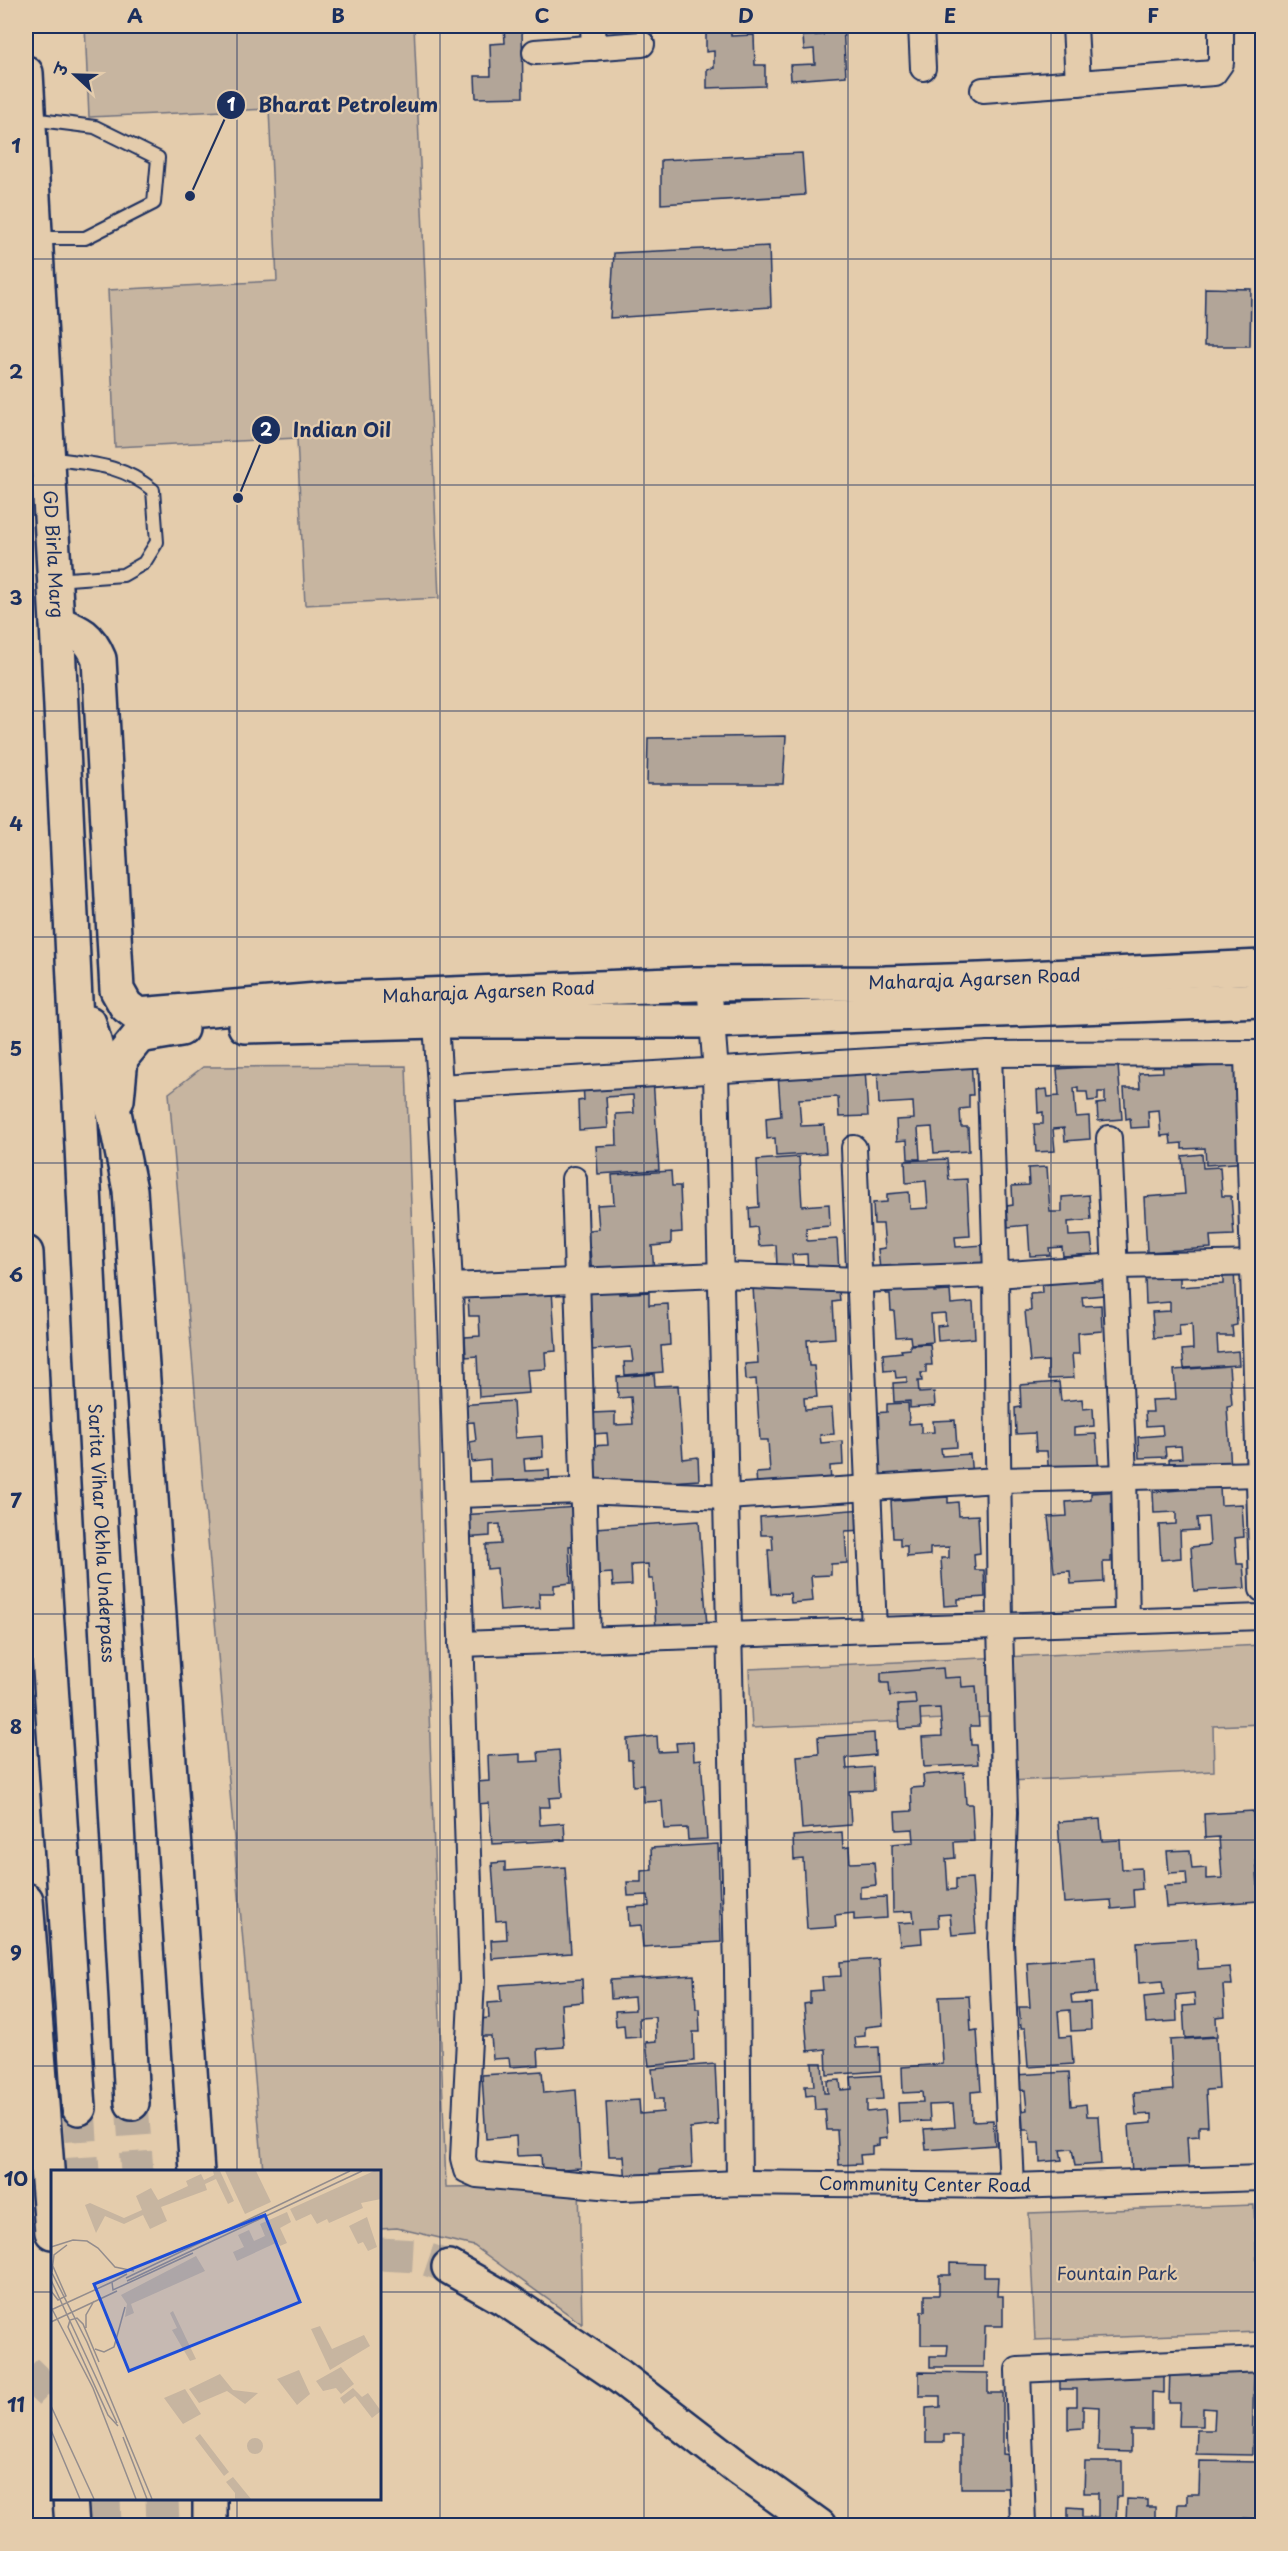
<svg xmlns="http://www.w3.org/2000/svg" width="1288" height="2551" font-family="'Playpen Sans','Playpen Sans Deva',sans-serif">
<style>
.green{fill:#c7b5a0;stroke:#71727f;stroke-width:1.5}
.building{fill:#b2a598;stroke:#1b2f5e;stroke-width:1.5}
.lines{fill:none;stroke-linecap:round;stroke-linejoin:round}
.secondary-tunnel{stroke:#bcad9c;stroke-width:33;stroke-dasharray:33 16;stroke-linecap:butt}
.highway-tunnel{stroke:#bcad9c;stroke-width:33;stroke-dasharray:33 16;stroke-linecap:butt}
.lane-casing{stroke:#1b2f5e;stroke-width:16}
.street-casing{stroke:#1b2f5e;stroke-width:28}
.secondary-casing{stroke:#1b2f5e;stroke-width:38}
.highway-casing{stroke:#1b2f5e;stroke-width:38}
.lane{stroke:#e4ccac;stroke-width:12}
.street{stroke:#e4ccac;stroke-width:24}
.secondary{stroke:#e4ccac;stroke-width:33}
.highway{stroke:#e4ccac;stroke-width:33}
.grid{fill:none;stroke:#1b2f5e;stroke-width:1.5;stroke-opacity:0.55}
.labels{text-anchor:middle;stroke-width:4.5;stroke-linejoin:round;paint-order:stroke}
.street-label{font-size:18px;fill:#1b2f5e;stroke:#e4ccac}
.park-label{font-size:18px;fill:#2c3c65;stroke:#e4ccac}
.inset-road{fill:none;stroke:#948d8d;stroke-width:1.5}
.view{fill:#1d4ed8;fill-opacity:0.15;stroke:#1d4ed8;stroke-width:3}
.inset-edge{fill:none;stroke:#1b2f5e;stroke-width:3}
.leader{fill:none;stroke:#1b2f5e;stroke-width:2}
.callout-dot{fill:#1b2f5e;stroke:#e4ccac;stroke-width:2}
.mark-label{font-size:18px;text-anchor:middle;font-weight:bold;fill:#fff}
.callout-label{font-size:20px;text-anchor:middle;font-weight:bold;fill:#1b2f5e;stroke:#e4ccac;stroke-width:4.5;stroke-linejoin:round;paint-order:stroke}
.neatline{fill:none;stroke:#1b2f5e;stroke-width:2}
.grid-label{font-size:20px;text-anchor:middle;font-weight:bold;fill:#1b2f5e}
</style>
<rect width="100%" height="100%" fill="#e4ccac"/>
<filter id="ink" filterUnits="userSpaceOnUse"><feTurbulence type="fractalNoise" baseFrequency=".0167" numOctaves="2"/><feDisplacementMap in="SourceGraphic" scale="12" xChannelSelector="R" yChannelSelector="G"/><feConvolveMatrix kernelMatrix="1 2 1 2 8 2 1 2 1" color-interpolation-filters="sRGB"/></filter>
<g filter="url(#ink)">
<!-- green -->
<path class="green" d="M85 26H414L439 598 305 605 297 438 115 447 108 290 277 281 269 109 89 117Z
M406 1066 446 2187 579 2185 582 2324 474 2246 397 2228 380 2229V2172L263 2171 169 1093 203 1067Z
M1262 1645V1724L1213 1726 1214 1771 991 1782 988 1717 752 1728 749 1669Z
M1254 2205 1260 2332 1035 2340 1029 2213Z"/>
<!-- building -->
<path class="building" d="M490 26H522L523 97 476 98 475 76H491L490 44 505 43 504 26Z
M706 26H731V36L754 35 755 65H765V86L707 88V69L714 68V51L706 52Z
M823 26H843L846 76 791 80 790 65 815 64 814 49 804 50 803 36 823 35Z
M802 153 805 195 661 204V160Z
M769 246 771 307 610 318 614 253Z
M1205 288 1251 289 1250 346H1204Z
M786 736 783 784H647L648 738Z
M971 1058 973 1095H969V1108L960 1109 961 1127H968L969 1151 934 1153 932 1127 918 1128 920 1159H908L907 1140 897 1141 896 1120 914 1119 913 1102 879 1104 877 1064Z
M1183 1058 1185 1068 1243 1064 1249 1162 1206 1165 1205 1148 1182 1149V1143L1171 1144 1170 1135 1161 1136 1159 1110 1148 1111 1149 1127 1131 1128 1130 1118 1126 1119 1124 1088H1140L1139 1073 1163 1072 1162 1059Z
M1118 1065 1122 1119 1098 1121 1097 1104 1105 1103V1092H1098V1100L1088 1101 1087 1092H1078V1087L1074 1088 1076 1117 1089 1116 1090 1139 1065 1141 1064 1128 1053 1129 1055 1151 1036 1152 1034 1124H1043V1112L1038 1113 1037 1090 1047 1089 1048 1097 1059 1096 1057 1069Z
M865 1069 868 1116 839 1117 838 1097 799 1099 801 1126 824 1125 826 1153 776 1156 775 1138 767 1139 766 1118 781 1116 778 1075Z
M653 1078 659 1170 598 1174 596 1146 617 1145 616 1114 634 1113 633 1095 606 1097 608 1128 579 1130 578 1101 584 1100 583 1083Z
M1202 1154 1203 1168 1220 1167 1222 1196H1231L1234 1235 1210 1236 1211 1248 1147 1252 1144 1197 1185 1194 1182 1156Z
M799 1157 802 1206 829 1204 830 1226 806 1228 807 1241 837 1239 839 1271 808 1273 807 1254 792 1255 793 1265 777 1266 776 1245 759 1246 757 1227 750 1228 749 1208 759 1207 757 1160Z
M947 1159 949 1180 967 1179 970 1236 955 1237 956 1247 984 1245 986 1271 880 1270 878 1249 885 1248 883 1224H874L873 1203 887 1202V1194L909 1192 910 1209 928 1208 926 1181 906 1183 905 1161Z
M1047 1167 1050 1212H1062V1197L1089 1195 1091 1220 1068 1222 1069 1236 1091 1235 1093 1254 1063 1256 1062 1247 1049 1248 1050 1255 1030 1256 1028 1225 1008 1227 1007 1206 1013 1205 1012 1186 1029 1185 1028 1168Z
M671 1171 672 1186H680L682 1232 671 1233V1244L652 1246 654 1272 592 1277 590 1248 583 1249 582 1231 599 1229 597 1205 614 1204 612 1175Z
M1223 1271H1234L1237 1325 1232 1326 1233 1336H1217L1218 1353 1238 1351 1239 1365 1184 1368 1182 1350 1193 1349 1192 1324 1179 1325 1180 1336 1154 1338 1152 1312 1170 1311V1302L1146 1304 1145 1278 1180 1276V1287L1223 1284Z
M1041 1275H1103L1104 1295 1082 1297 1083 1306 1101 1305 1102 1331 1078 1333 1079 1354H1072L1074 1378 1048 1379V1361L1030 1362 1025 1311H1031L1030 1294 1042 1293Z
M838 1281 840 1301 833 1302 835 1338 807 1340 809 1366H814L817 1397 804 1398 805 1410 832 1408 834 1434 820 1435 821 1443 842 1441 843 1465 830 1466 831 1483 757 1487 756 1473 770 1472 768 1440H760L756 1379 746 1380 745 1364 758 1363 753 1287Z
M618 1283 619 1294 649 1292V1305L668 1304 670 1345 661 1346 663 1372 625 1375 624 1362H633L631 1347 592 1350 588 1285Z
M885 1284 934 1288V1292L950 1291 951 1304 973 1302 975 1338 938 1341 937 1326 946 1325 945 1313 931 1314 933 1342 911 1344 910 1336 896 1337 894 1311H891L890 1294H886Z
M552 1290 556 1351 545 1352 546 1369 527 1370 529 1393 479 1397 477 1356 466 1357 465 1337 480 1336 479 1316H469L468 1295Z
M930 1344 932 1365H926V1373H921L922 1381H918L919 1393 934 1392 935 1406 910 1408V1401L894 1402 893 1383 907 1382V1377L896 1378 895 1370 884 1371 883 1354 902 1352 901 1350 910 1349V1345Z
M1229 1366 1232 1405 1227 1406 1231 1469 1170 1474 1169 1459 1182 1458 1181 1446 1165 1447 1166 1457 1139 1458 1138 1437 1163 1435 1162 1425 1146 1426 1145 1412H1153L1152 1400 1176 1399 1174 1370Z
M654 1374 655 1386 678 1385 683 1459 698 1457 699 1480 591 1487 589 1446 608 1445 607 1433 593 1434 592 1413 615 1412V1425L633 1424 631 1397 618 1398 617 1377Z
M1059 1382 1061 1401 1082 1399 1083 1409 1093 1408 1094 1426 1074 1428V1435L1096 1434 1099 1473 1049 1477 1047 1451H1036L1035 1433 1016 1434 1015 1408 1021 1407 1020 1385Z
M513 1401 515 1438 542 1436 543 1457 524 1459 525 1471 549 1470 550 1489 491 1486 490 1460 472 1462 470 1442 476 1441 474 1422 461 1423 459 1405Z
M908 1403 909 1424 921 1423V1433L934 1432 933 1421 955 1420 957 1447 941 1448 942 1456 970 1454 972 1477 878 1483 873 1413 887 1412V1404Z
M1220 1487 1221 1505 1242 1504 1244 1537 1235 1538 1237 1564H1243L1245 1588 1194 1591 1191 1547 1210 1545 1208 1517 1197 1518 1198 1530 1180 1531 1181 1558 1161 1560 1159 1525 1176 1524V1512L1154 1513 1153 1492Z
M1122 1491 1121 1555 1111 1556V1562H1103L1104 1582 1071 1584 1070 1571 1054 1572 1048 1517 1067 1516 1066 1502 1091 1500V1493Z
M948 1497V1503L958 1502 959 1516 978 1515 980 1553 974 1554 975 1570H984L985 1597 958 1599V1605L944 1606 941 1558H949V1547L930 1548V1555L907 1557V1546H900V1538H893L891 1501Z
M577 1507 579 1545 569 1546 571 1583 554 1585V1593H539L540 1608 500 1611 497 1568 487 1569 486 1545 501 1544 500 1524 490 1525V1536L463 1538 461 1515Z
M864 1509 865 1530 845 1531 847 1563 831 1564V1575L811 1576 813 1601 791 1603 790 1593 771 1594 768 1550H773L772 1535H761L760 1517Z
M699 1521 707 1626 656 1630 653 1579H649L648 1564 631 1565 632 1585 613 1586 612 1573 598 1574 595 1528Z
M943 1668 944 1678 961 1677 962 1687 976 1686 979 1726H970L971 1745H976L978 1764 924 1767 922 1737 942 1736 940 1708 920 1709 921 1728 900 1729 898 1705 916 1704 915 1694 890 1696 889 1683H881V1673Z
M874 1733 875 1755 846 1758 847 1769 873 1767 874 1790 849 1791 851 1825 802 1829 797 1756 819 1754 818 1737Z
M657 1736 658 1752 677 1751 676 1743 693 1742 694 1760 701 1759 707 1839 688 1840 687 1828 664 1829 662 1801 644 1802 643 1785 633 1786 632 1760H628L627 1739Z
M559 1750 562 1797 549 1798 550 1807H539L540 1825 564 1823 565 1840 492 1844 489 1803 478 1804 477 1782 489 1781 488 1756 520 1754V1762L539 1761 538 1752Z
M964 1772 966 1804H972L974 1841 954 1842 955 1858 946 1859 948 1890 956 1889V1879L972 1878 976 1933 952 1935 950 1914 938 1915 939 1927 921 1928 922 1943 900 1945 898 1923 914 1922 913 1911 893 1912 892 1844 914 1842 913 1829 896 1830 895 1812 912 1811 911 1788 924 1787 923 1775Z
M1253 1811 1259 1901 1166 1907 1164 1886 1187 1885 1186 1872 1169 1873 1167 1851 1190 1850 1192 1869 1206 1868V1879L1222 1878 1219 1837 1205 1838 1204 1814Z
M1100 1819 1102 1841 1120 1840 1122 1869 1141 1868 1142 1889 1133 1890 1134 1907 1112 1909 1111 1900 1064 1903 1058 1822Z
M842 1832 843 1848 849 1847 850 1863 874 1862 876 1885 860 1887V1898L886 1897 887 1918 854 1920V1913L835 1915 836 1927 807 1929 803 1859 794 1860 793 1836Z
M718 1844 721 1942 643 1947 641 1925 629 1926 628 1907 649 1906 648 1895 628 1896 627 1882H641V1871L652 1870 651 1848Z
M505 1862V1871L565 1867 571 1953 492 1959 491 1940 507 1939 506 1920 496 1921 492 1863Z
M1196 1938 1198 1969 1230 1967 1232 1985H1223L1225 2016 1216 2017 1217 2036 1185 2038 1183 2006 1195 2005 1194 1993 1176 1995 1177 2021 1146 2023 1144 1997 1164 1995 1162 1981 1139 1983 1137 1942Z
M1095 1957 1097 1993 1071 1995 1072 2003 1090 2002 1091 2030 1071 2031 1070 2010 1058 2011 1060 2037 1071 2036 1073 2064 1028 2067 1025 2028H1021L1019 2007H1030L1027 1962Z
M879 1959 883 2025 865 2027V2036L855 2037 856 2048 879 2047 880 2071 827 2075 826 2049 808 2051 804 2004 810 2003V1991L823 1990 822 1977 841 1976 840 1962Z
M694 1975 696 2009H699L700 2032H693L694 2061 649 2066 646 2042 656 2041 655 2017 639 2018 640 2037 625 2038 624 2025 616 2026 615 2011 635 2010 634 1997 611 1999 610 1980Z
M582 1979 583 2002 561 2004 564 2047 538 2049 539 2065 510 2067 509 2058 493 2059 491 2036H481L480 2019 489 2018 488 2003 501 2002 500 1985Z
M969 1996 971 2031 977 2030 981 2091 971 2092 972 2121 993 2120 995 2145 926 2150 924 2129 955 2127 953 2104 929 2105 930 2121 899 2122 898 2103 923 2102 922 2092 903 2093 902 2067 943 2064 939 1997Z
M1216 2037 1219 2089 1206 2090 1208 2126H1199V2136L1187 2137 1189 2170 1132 2174 1129 2125 1152 2123V2114L1136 2115 1134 2093 1173 2090 1170 2040Z
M812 2063H822L824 2093H828L827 2081 840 2080 841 2090 852 2089 851 2077 881 2075 883 2099 867 2100V2112L885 2110 887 2138 879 2139V2145L872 2146V2154L860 2155 861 2164 839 2165 837 2130H827L825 2109 815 2110 814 2095 806 2096 805 2086H814Z
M715 2064 718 2125 690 2128 692 2167 660 2170 661 2181 626 2184 624 2156H609L606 2102 639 2100 640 2114 663 2112V2099H655L652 2069Z
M542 2071 544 2093 576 2090 581 2168 542 2170 541 2155 517 2156 516 2136 486 2139 482 2075Z
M1069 2072 1071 2106 1086 2104 1087 2116H1098L1101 2164 1075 2166 1072 2149 1060 2150 1062 2160 1040 2162 1039 2143H1031L1029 2130H1023L1022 2111 1027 2110 1025 2090 1015 2091 1014 2075Z
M950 2263 984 2264V2277H998L997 2296H1003V2326H985L984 2367H930V2356H947L948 2345H921V2311H925V2295H939V2275H950Z
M1170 2367 1254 2369 1252 2455 1196 2454 1197 2430H1214L1215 2409 1203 2408V2426H1179L1180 2403H1169Z
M919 2372 988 2373V2393H1003V2454L1012 2455 1011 2488H961V2435H944V2442H926V2408L940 2407V2396H919Z
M1060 2374 1164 2376V2393L1152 2392V2430H1131V2452L1098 2451 1099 2407 1083 2406V2428L1068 2429V2406H1077V2389H1060Z
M1200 2461 1259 2462 1257 2519 1244 2518 1243 2526H1197V2519L1177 2518 1178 2504H1187V2494H1199Z
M1085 2462H1122V2497H1117L1116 2526H1068V2507L1082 2508V2517H1098V2493H1084Z
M1127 2499 1147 2500V2507H1155V2526H1120V2520L1126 2521Z"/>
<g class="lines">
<!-- secondary-tunnel -->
<path class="secondary-tunnel" d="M132 2103 137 2172
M79 2108 83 2172
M104 2498 105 2526
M162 2498 163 2526"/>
<!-- highway-tunnel -->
<path class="highway-tunnel" d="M380 2254 417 2256 449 2267
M26 2371 52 2396"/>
<defs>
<path id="lane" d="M31 119 95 127 158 158 154 203 85 238H36
M49 458C89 464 120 463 153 490L157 542 144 563 123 575 55 580"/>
<g id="street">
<path d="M593 26 594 48"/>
<path d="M921 26 923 68"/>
<path d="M1075 26 1078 83"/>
<path d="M535 52 642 44"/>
<path d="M983 90 1214 73 1221 63V26"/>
<path d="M709 983 716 1072 737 1970 739 2183"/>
<path d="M435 1006 440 1087"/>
<path id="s1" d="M1262 1053 989 1054 440 1087 450 1286 472 1980 463 2158 466 2170 477 2175 623 2188 739 2183 1012 2186 1262 2178"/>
<path d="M989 1054 996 1275 1000 1625 1005 1812 1001 1944 1012 2186"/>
<path d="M1247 1055 1262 1589"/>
<path d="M1109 1138 1124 1475 1127 1621"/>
<path d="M854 1148 874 1630"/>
<path d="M574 1179 588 1639"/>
<path d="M450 1286 720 1275 859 1280 996 1275 1117 1266 1262 1263"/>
<path d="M457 1495 582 1491 726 1497 998 1480 1262 1474"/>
<path d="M461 1644 1262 1617"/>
<path d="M1023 2526 1018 2370 1262 2359"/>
</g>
<g id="secondary">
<path id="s2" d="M26 73 57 623 95 1419 132 2103"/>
<path id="s3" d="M57 623C80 632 89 635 99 659L117 990 126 1006 138 1015 330 999 695 984 885 983 980 980 1262 967"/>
<path d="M89 1023 115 1117 130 1190 197 2172"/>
<path d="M245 1026 436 1021H712L1262 1000"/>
<path d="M117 1100 121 1058 139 1036 181 1029"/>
<path d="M26 1253 34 1428 79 2108"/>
<path d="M26 1900 52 2232"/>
</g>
<path id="highway" d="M26 1986 31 1973
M449 2267 505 2299 619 2376 737 2467 819 2526
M70 2498 72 2526
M210 2498V2526"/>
</defs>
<!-- lane casing -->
<use href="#lane" class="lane-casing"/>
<!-- street casing -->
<use href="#street" class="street-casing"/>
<!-- secondary casing -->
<use href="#secondary" class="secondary-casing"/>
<!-- highway casing -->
<use href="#highway" class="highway-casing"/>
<!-- lane -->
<use href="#lane" class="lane"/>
<!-- street -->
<use href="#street" class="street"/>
<!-- secondary -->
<use href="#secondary" class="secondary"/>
<!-- highway -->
<use href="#highway" class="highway"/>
</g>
</g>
<!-- grid -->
<path class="grid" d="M237 26V2172M440 26V2526M644 26V2526M848 26V2526M1051 26V2526M26 259H1262M26 485H1262M26 711H1262M26 937H1262M26 1163H1262M26 1388H1262M26 1614H1262M26 1840H1262M26 2066H1262M26 2292H52M380 2292H1262M237 2498V2526"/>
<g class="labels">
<!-- street labels -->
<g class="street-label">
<text dy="6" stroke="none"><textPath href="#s2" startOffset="482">GD Birla Marg</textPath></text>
<text dy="6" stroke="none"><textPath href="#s3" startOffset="1260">Maharaja Agarsen Road</textPath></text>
<text dy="6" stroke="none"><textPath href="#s3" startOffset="774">Maharaja Agarsen Road</textPath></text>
<text dy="6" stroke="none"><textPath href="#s2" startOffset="1462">Sarita Vihar Okhla Underpass</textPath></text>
<text dy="6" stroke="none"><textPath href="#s1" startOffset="2368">Community Center Road</textPath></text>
</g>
<!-- park labels -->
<g class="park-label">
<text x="1117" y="2280">Fountain Park</text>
</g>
</g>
<!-- overview -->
<g transform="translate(51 2170)">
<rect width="330" height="330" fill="#e4ccac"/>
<path d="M162 1H169L183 31 177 34 165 9 154 14 156 20 110 37 116 51 99 59 92 45 73 54 54 46 45 63 34 35 39 33 73 48 91 40 85 26 100 18 107 30 137 16 135 11 150 4 153 10 163 5ZM174 1H205L220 32 194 44ZM323 1 330 2V29L310 33 312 38 278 53 276 49 266 54 260 44 245 51 239 39ZM236 42 240 52 229 58 236 73 229 76 227 72 186 91 182 82 193 77 187 65 198 60 203 71 214 66 209 54ZM316 47 326 77 317 81 312 72 307 74 298 56ZM145 86 154 101 80 134 83 143 74 147 76 134 70 125ZM122 141 145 189 139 191 121 160 126 158 119 143ZM269 156 281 179 313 165 319 176 279 200 260 159ZM290 197 303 214 290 224 285 218 272 221 265 211ZM248 200 259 224 246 235 226 209ZM169 204 182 220 207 223 194 234 176 221 148 233 138 219ZM302 218 311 227 317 223 330 241 321 248 304 226 293 234 289 228ZM134 219 150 244 132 254 113 228ZM149 264 178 302 173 306 144 268ZM196 276a8 8 0 1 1 16 0a8 8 0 1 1-16 0ZM182 307 200 329H184V323L175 312Z" fill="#c7b5a0"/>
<path class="inset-road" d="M0 77 22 70 36 71 47 78 64 97 83 101M107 89 141 74M0 101 36 172 101 329M1 102 3 85 16 75M76 104 61 112 62 120 142 83M75 108 299 1M0 110 66 253M76 111 311 1M0 121 7 130 15 126 1 94M0 137 42 218 85 329M0 140 61 112M0 152 66 121M35 158V145L43 131M44 179 53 182 63 177 74 137M48 192 32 154 26 148 19 150 17 157 57 245 67 256M0 236 43 329M0 260 29 329M72 267 96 329"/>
<path class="view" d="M214 45 249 132 78 201 43 114Z"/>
<rect width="330" height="330" class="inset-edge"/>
</g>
<!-- callouts -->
<path class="leader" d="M190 196L231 105M238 498L266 430"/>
<g class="callout-dot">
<circle cx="190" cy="196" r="6"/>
<circle cx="238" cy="498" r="6"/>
<circle cx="231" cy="105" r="15"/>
<circle cx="266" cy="430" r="15"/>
</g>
<g class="mark-label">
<text x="231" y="111">1</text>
<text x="266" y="436">2</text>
</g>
<g class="callout-label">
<text x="348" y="112">Bharat Petroleum</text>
<text x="342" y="437">Indian Oil</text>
</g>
<!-- margin -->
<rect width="1288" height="2551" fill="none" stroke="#e4ccac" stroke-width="66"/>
<!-- north arrow -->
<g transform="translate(75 75) rotate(292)" stroke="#e4ccac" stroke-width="4.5" paint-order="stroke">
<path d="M0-4.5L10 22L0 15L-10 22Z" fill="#1b2f5e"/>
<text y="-9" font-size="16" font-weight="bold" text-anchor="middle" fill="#1b2f5e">उ</text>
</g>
<rect x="33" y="33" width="1222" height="2485" class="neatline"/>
<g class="grid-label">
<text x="135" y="23">A</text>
<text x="338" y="23">B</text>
<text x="542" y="23">C</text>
<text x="746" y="23">D</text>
<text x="950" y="23">E</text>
<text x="1153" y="23">F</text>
<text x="16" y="153">1</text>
<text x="16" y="379">2</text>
<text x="16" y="605">3</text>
<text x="16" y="831">4</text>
<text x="16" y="1056">5</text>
<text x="16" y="1282">6</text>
<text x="16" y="1508">7</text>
<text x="16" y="1734">8</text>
<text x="16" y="1960">9</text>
<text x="16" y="2186">10</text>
<text x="16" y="2412">11</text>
</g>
</svg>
